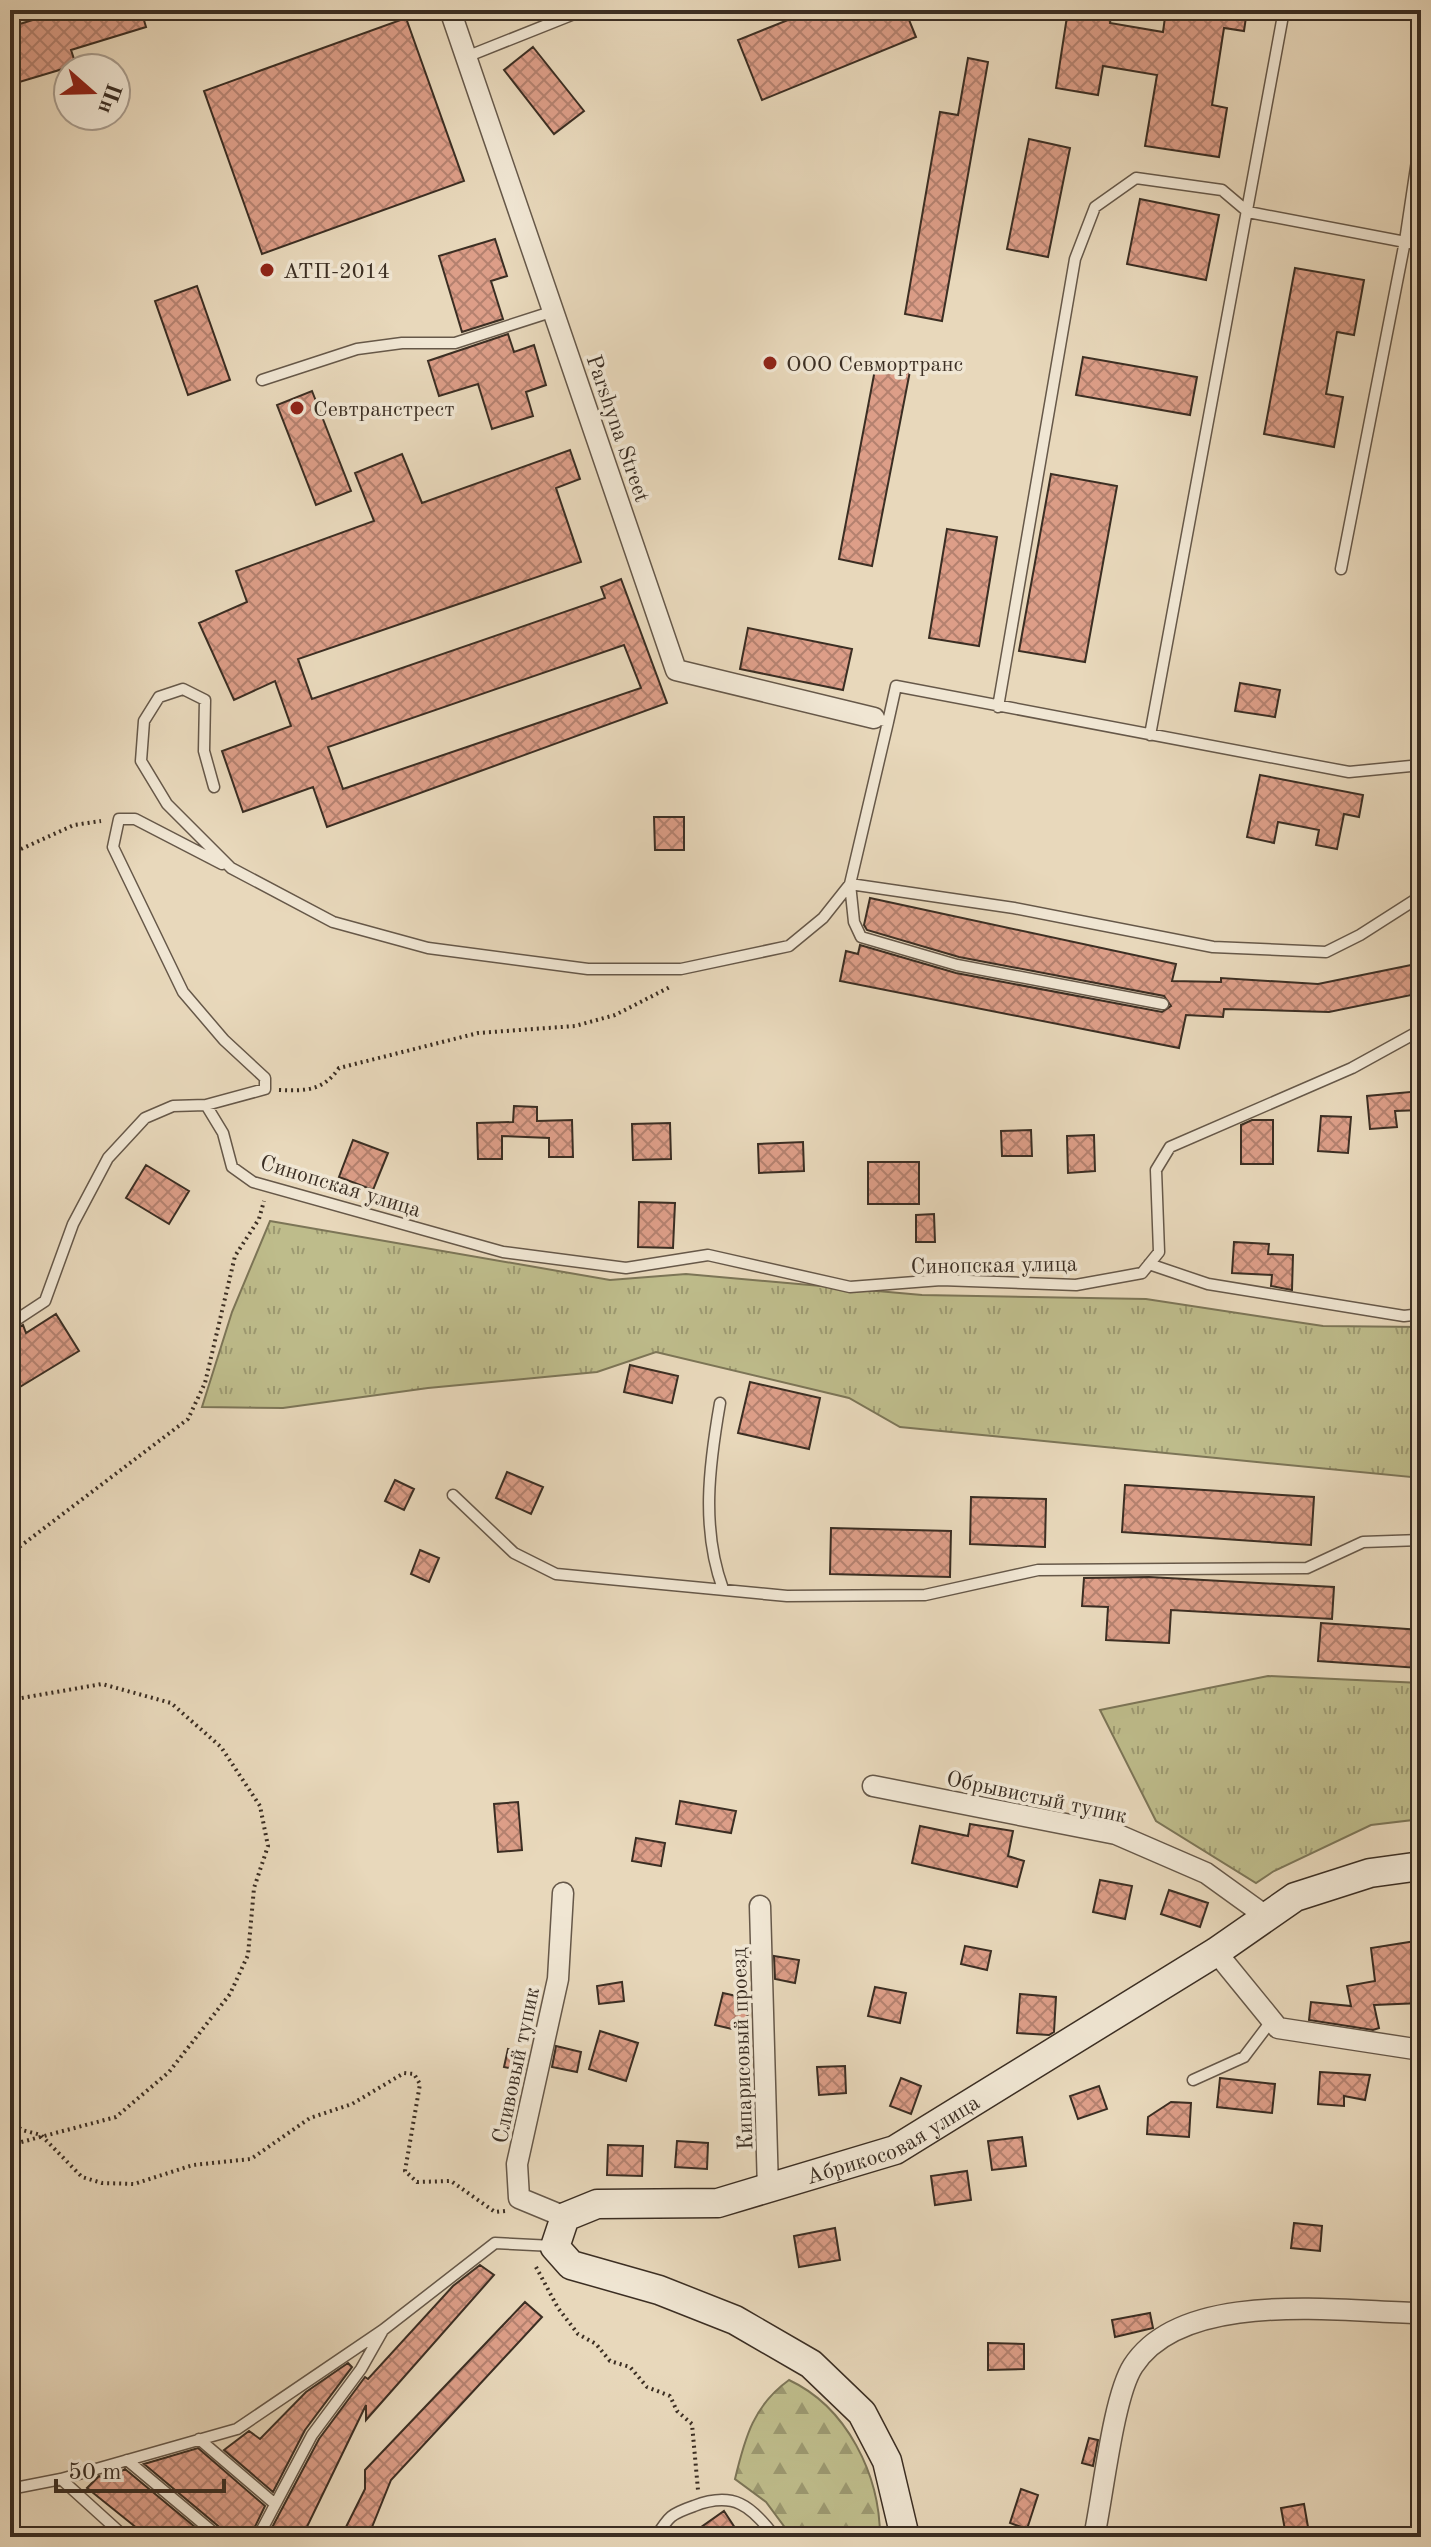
<svg xmlns="http://www.w3.org/2000/svg" width="1431" height="2547" font-family="'Old Standard TT',serif">
<style>
.grass{fill:url(#grass-tufts);stroke:#7c7557;stroke-width:2}
.forest{fill:url(#forest-firs);stroke:#7c7557;stroke-width:2}
.building{fill:url(#building-cross-hatch);stroke:#3b2e23;stroke-width:2;fill-rule:evenodd}
.lines{fill:none;stroke-linecap:round;stroke-linejoin:round}
.lane-casing{stroke:#665849;stroke-width:13}
.street-casing{stroke:#665849;stroke-width:23}
.secondary-casing{stroke:#3b2e23;stroke-width:31}
.path{stroke:#3b2e23;stroke-width:4;stroke-dasharray:2 4;stroke-linecap:butt}
.lane{stroke:#f0e6d3;stroke-width:10}
.street{stroke:#f0e6d3;stroke-width:20}
.secondary{stroke:#f0e6d3;stroke-width:28}
.poi-dot{fill:#8f2418;stroke:#f0e6d3;stroke-width:3}
.labels{text-anchor:middle;stroke-width:7;stroke-linejoin:round;paint-order:stroke}
.poi-label{font-size:22px;fill:#3b2e23;stroke:#f0e6d3;text-anchor:start}
.street-label{font-size:22px;fill:#3b2e23;stroke:#f0e6d3}
</style>
<defs>
<pattern id="grass-tufts" width="24" height="20" patternUnits="userSpaceOnUse" patternTransform="scale(2)"><rect width="24" height="20" fill="#bebc8b"/><path d="M3 7l-1-3M5 7V3M7 7l1-3M15 17l-1-3M17 17v-4M19 17l1-3" fill="none" stroke="#9c9971"/></pattern>
<pattern id="forest-firs" width="22" height="20" patternUnits="userSpaceOnUse" patternTransform="scale(2)"><rect width="22" height="20" fill="#bebc8b"/><path d="M5 1l3.5 6h-7zM16 11l3.5 6h-7z" fill="#9c9971"/></pattern>
<pattern id="building-cross-hatch" width="8" height="8" patternUnits="userSpaceOnUse" patternTransform="scale(2)"><rect width="8" height="8" fill="#dd9e88"/><path d="M0 0l8 8M0 8l8-8" fill="none" stroke="#b4816f"/></pattern>
</defs>
<rect width="100%" height="100%" fill="#e8d8bb"/>
<filter id="stains"><feTurbulence type="fractalNoise" baseFrequency=".0025" numOctaves="4"/><feColorMatrix values="0 0 0 0 .2 0 0 0 0 .09 0 0 0 0 .02 0 0 0 .5 -.17"/></filter>
<radialGradient id="worn" r=".72"><stop offset=".6" stop-color="#630" stop-opacity="0"/><stop offset="1" stop-color="#630" stop-opacity=".3"/></radialGradient>
<!-- grass -->
<path class="grass" d="M270 1221 610 1280 686 1274 922 1295 1146 1299 1323 1326 1421 1327V1478L900 1427 849 1398 656 1352 597 1372 428 1388 283 1408 202 1407 232 1312Z
M1268 1676 1421 1683V1819L1371 1825 1274 1871 1256 1883 1156 1821 1100 1710Z"/>
<!-- forest -->
<path class="forest" d="M789 2380C847 2407 880 2475 880 2537H792L766 2502 735 2479C745 2437 754 2405 789 2380Z"/>
<!-- building -->
<path class="building" d="M65 10H141L146 27 71 50 76 65 16 83 10 63V27Z
M813 10H905L916 37 762 100 738 40Z
M1068 10H1112L1110 23 1163 32 1166 10H1247L1244 31 1224 28 1212 105 1227 108 1219 157 1145 146 1157 75 1103 66 1098 95 1056 88Z
M406 18 464 181 262 254 204 91Z
M533 47 584 111 554 134 504 70Z
M968 58 988 62 942 321 905 314 940 112 958 115Z
M1029 139 1070 148 1048 257 1007 249Z
M1140 199 1219 215 1206 280 1127 264Z
M495 239 507 276 491 281 503 319 462 332 439 256Z
M1295 268 1364 280 1354 335 1337 332 1326 394 1343 397 1334 447 1264 434Z
M197 286 230 380 188 395 155 301Z
M508 334 514 352 534 345 546 385 526 392 533 416 492 429 478 384 439 396 428 361Z
M1083 357 1197 377 1190 415 1076 395Z
M877 359 911 366 872 566 839 559Z
M312 391 351 491 316 505 277 405Z
M570 450 580 479 556 488 581 562 298 659 312 699 605 598 601 587 621 579 667 703 327 827 313 787 243 812 222 751 291 726 275 681 234 700 199 623 247 602 236 571 374 521 355 473 402 454 422 503ZM624 645 641 688 343 789 328 747Z
M1051 474 1117 486 1085 662 1019 651Z
M947 529 997 537 979 646 929 638Z
M748 628 852 649 843 690 740 669Z
M1240 683 1280 690 1275 717 1235 711Z
M1260 775 1363 795 1359 817 1344 814 1337 849 1316 845 1319 830 1278 822 1274 843 1247 837Z
M654 817H684V850H655Z
M870 898 1176 964 1172 981 1221 982V978L1318 984 1421 963V993L1329 1012 1224 1009 1223 1017 1186 1015 1179 1048 840 981 846 951 858 954 860 945 956 973 1162 1012 1171 1006 1164 996 959 957 867 930 864 925Z
M1421 1091V1110L1395 1111 1397 1127 1370 1129 1367 1096Z
M514 1106 537 1107V1121L572 1120 573 1157H549V1138L502 1136V1159H478L477 1123 513 1122Z
M1321 1116 1351 1117 1348 1153 1318 1151Z
M1252 1120H1273V1164H1241V1125Z
M670 1123 671 1159 633 1160 632 1124Z
M1031 1130 1032 1156H1002L1001 1131Z
M1094 1135 1095 1171 1068 1173 1067 1136Z
M353 1140 388 1153 373 1190 339 1177Z
M803 1142 804 1171 759 1173 758 1144Z
M868 1162H919V1204H868Z
M146 1165 189 1191 169 1224 126 1198Z
M639 1202 675 1203 673 1248 638 1247Z
M934 1214 935 1242H916V1215Z
M1234 1242 1269 1244 1268 1254 1293 1255 1292 1290 1271 1286 1272 1275 1232 1273Z
M56 1314 79 1351 10 1393V1332L23 1325 26 1333Z
M630 1365 678 1376 672 1403 624 1392Z
M750 1382 820 1398 809 1449 738 1433Z
M507 1472 543 1487 531 1514 496 1498Z
M395 1480 414 1489 404 1510 385 1501Z
M1125 1485 1314 1497 1311 1545 1122 1532Z
M971 1497 1046 1499 1045 1547 970 1544Z
M831 1528 951 1531 950 1577 830 1574Z
M420 1550 439 1558 429 1582 411 1574Z
M1149 1577 1334 1587 1332 1619 1171 1610 1169 1643 1106 1640 1108 1607 1082 1606 1084 1578Z
M1321 1623 1421 1630 1419 1668 1318 1661Z
M680 1801 736 1811 731 1833 676 1824Z
M518 1802 522 1850 498 1852 494 1804Z
M970 1824 1013 1831 1008 1856 1024 1861 1017 1887 912 1863 920 1826 968 1836Z
M636 1838 665 1843 661 1866 632 1861Z
M1100 1880 1132 1886 1125 1919 1093 1912Z
M1169 1890 1208 1903 1200 1927 1161 1914Z
M1416 1941 1421 2003 1374 2005 1379 2028 1373 2030 1309 2020 1311 2002 1351 2006 1347 1986 1375 1981 1371 1948Z
M965 1946 991 1951 987 1970 961 1964Z
M774 1956 799 1960 795 1983 775 1979Z
M622 1982 624 2001 599 2004 597 1986Z
M875 1987 906 1993 900 2023 868 2016Z
M723 1993 750 1999 745 2032 715 2025Z
M1020 1994 1056 1997 1054 2032 1049 2035 1017 2033Z
M600 2031 638 2043 626 2081 589 2069Z
M556 2046 581 2052 577 2072 552 2067Z
M508 2049 528 2053 524 2071 504 2067Z
M845 2066 846 2093 819 2095 817 2067Z
M1320 2072 1370 2075 1365 2100 1344 2096V2106L1318 2104Z
M901 2078 921 2086 911 2114 890 2106Z
M1220 2078 1275 2084 1272 2113 1217 2107Z
M1099 2086 1107 2109 1078 2119 1070 2096Z
M1171 2102 1191 2103 1189 2137 1147 2134 1148 2117Z
M1022 2137 1026 2166 992 2170 988 2141Z
M677 2141 708 2143 707 2169 675 2167Z
M608 2145 643 2146 642 2176 607 2175Z
M967 2171 971 2200 935 2205 931 2176Z
M1294 2223 1322 2226 1320 2251 1291 2248Z
M835 2228 840 2260 799 2267 794 2236Z
M480 2265 494 2275 366 2420V2405L302 2537H267L319 2439 365 2377 368 2379 453 2286Z
M525 2302 542 2317 391 2480 368 2537H341L365 2489V2470Z
M1150 2313 1153 2328 1115 2337 1112 2320Z
M988 2343 1024 2344V2369L988 2370Z
M348 2363 352 2367 305 2430 273 2492 224 2450 249 2431 260 2439 306 2392Z
M1089 2438 1098 2440 1093 2466 1082 2463Z
M198 2448 265 2506 250 2537H227L224 2531 144 2464Z
M125 2469 207 2537H148L87 2488 99 2476 108 2480Z
M1021 2489 1038 2495 1027 2529 1010 2523Z
M1304 2504 1308 2527 1285 2530 1281 2508Z
M724 2511 741 2537H687Z"/>
<g class="lines">
<defs>
<path id="lane" d="M693 10 697 14 706 10
M466 57 584 10
M262 380 357 349 402 343H455L554 311
M1341 569 1405 241 1421 134
M998 707 1075 259 1095 207 1136 178 1222 190 1248 212 1421 245
M888 722 896 686 1349 772 1421 765
M1150 735 1284 10
M214 787 204 751 205 700 183 689 159 697 144 721 141 761 167 804 231 868 333 922 428 948 588 969H681L789 946 823 918 850 884 888 722 874 718
M1163 1004 957 965 861 937 854 922 850 884 1014 908 1213 947 1326 952 1360 935 1421 896
M206 1105 223 1133 232 1167 253 1182 503 1252 626 1268 708 1255 850 1287 941 1280 1076 1285 1142 1273 1159 1252 1156 1170 1170 1147 1352 1068 1421 1030
M1149 1264 1208 1284 1404 1316 1421 1314
M10 1324 45 1301 73 1224 108 1158 145 1118 173 1106 206 1105 265 1089V1078L224 1040 183 992 113 847 119 819H135L222 864
M720 1403C709 1466 701 1529 723 1589
M453 1495 514 1553 556 1574 787 1596 925 1595 1038 1570 1307 1568 1363 1542 1421 1540
M1193 2080 1244 2057 1272 2020
M199 2439 275 2504
M127 2460 219 2537
M61 2479 125 2537
M10 2489 61 2479 237 2429 383 2330 495 2243 553 2246
M258 2537 312 2435 361 2369 382 2332
M656 2537C669 2516 671 2514 694 2506 733 2491 751 2505 775 2537"/>
<path id="street" d="M450 10 676 670 874 718
M873 1786 1116 1834 1206 1873 1267 1917
M563 1893 558 1979 517 2164 519 2198 565 2217
M760 1906 768 2190
M1216 1952 1278 2028 1421 2050
M1094 2537C1103 2496 1113 2397 1133 2366 1183 2288 1341 2312 1421 2313"/>
<g id="secondary">
<path id="s1" d="M905 2537 887 2461 862 2413 811 2364 735 2320 659 2290 571 2265 555 2247 565 2217 597 2204 718 2203 895 2150 1216 1952 1295 1897 1370 1873 1421 1866"/>
</g>
</defs>
<!-- lane casing -->
<use href="#lane" class="lane-casing"/>
<!-- street casing -->
<use href="#street" class="street-casing"/>
<!-- secondary casing -->
<use href="#secondary" class="secondary-casing"/>
<!-- path -->
<path class="path" d="M10 854 74 825 101 821
M279 1090C306 1091 323 1091 339 1068L478 1033 575 1026 615 1015 672 986
M10 1554 188 1419 205 1383 235 1256 259 1219 264 1201
M10 1700 102 1684 171 1703 221 1747 260 1806 268 1846 254 1888 248 1955 230 1994 169 2072 116 2117 10 2145
M10 2120 22 2130 41 2135 82 2177 102 2183 134 2184 193 2165 251 2159 310 2118 352 2104 404 2073 414 2074 420 2084 405 2171 417 2182 451 2181 495 2212 505 2211
M536 2267 558 2308 578 2334 596 2344 610 2361 630 2367 647 2387 670 2396 677 2411 692 2424 698 2490"/>
<!-- lane -->
<use href="#lane" class="lane"/>
<!-- street -->
<use href="#street" class="street"/>
<!-- secondary -->
<use href="#secondary" class="secondary"/>
</g>
<!-- markers -->
<g class="poi-dot">
<circle cx="267" cy="270" r="8"/>
<circle cx="770" cy="363" r="8"/>
<circle cx="297" cy="408" r="8"/>
</g>
<g class="labels">
<!-- poi labels -->
<g class="poi-label">
<text x="283" y="278">АТП-2014</text>
<text x="786" y="371">ООО Севмортранс</text>
<text x="313" y="416">Севтранстрест</text>
</g>
<!-- street labels -->
<g class="street-label">
<text transform="translate(619 428) rotate(71)" y="8">Parshyna Street</text>
<text transform="translate(341 1185) rotate(17)" y="8">Синопская улица</text>
<text transform="translate(994 1264) rotate(-1)" y="8">Синопская улица</text>
<text transform="translate(1037 1796) rotate(12)" y="8">Обрывистый тупик</text>
<text transform="translate(741 2049) rotate(-92)" y="8">Кипарисовый проезд</text>
<text transform="translate(515 2065) rotate(-78)" y="8">Сливовый тупик</text>
<text dy="8" stroke="none"><textPath href="#s1" startOffset="862">Абрикосовая улица</textPath></text>
</g>
</g>
<!-- margin -->
<rect width="1431" height="2547" fill="none" stroke="#e8d8bb" stroke-width="40"/>
<rect x="12" y="12" width="1407" height="2523" fill="none" stroke="#3b2e23" stroke-width="4"/>
<rect x="20" y="20" width="1391" height="2507" fill="none" stroke="#3b2e23" stroke-width="2"/>
<!-- north arrow -->
<g transform="translate(92 92) rotate(110)"><circle r="38" fill="#f0e6d3" stroke="#a89c8d" stroke-width="2"/>
<path d="M0-6L14 30L0 20L-14 30Z" fill="#8f2418"/>
<text y="-12" font-size="22" font-weight="bold" text-anchor="middle" fill="#3b2e23">Пн</text>
</g>
<!-- scale -->
<path d="M56 2479v12h168v-12" fill="none" stroke="#3b2e23" stroke-width="4"/>
<text x="68" y="2479" font-size="24" fill="#3b2e23" stroke="#f0e6d3" stroke-width="6" paint-order="stroke">50 m</text>
<rect width="100%" height="100%" filter="url(#stains)"/>
<rect width="100%" height="100%" fill="url(#worn)"/>
</svg>
